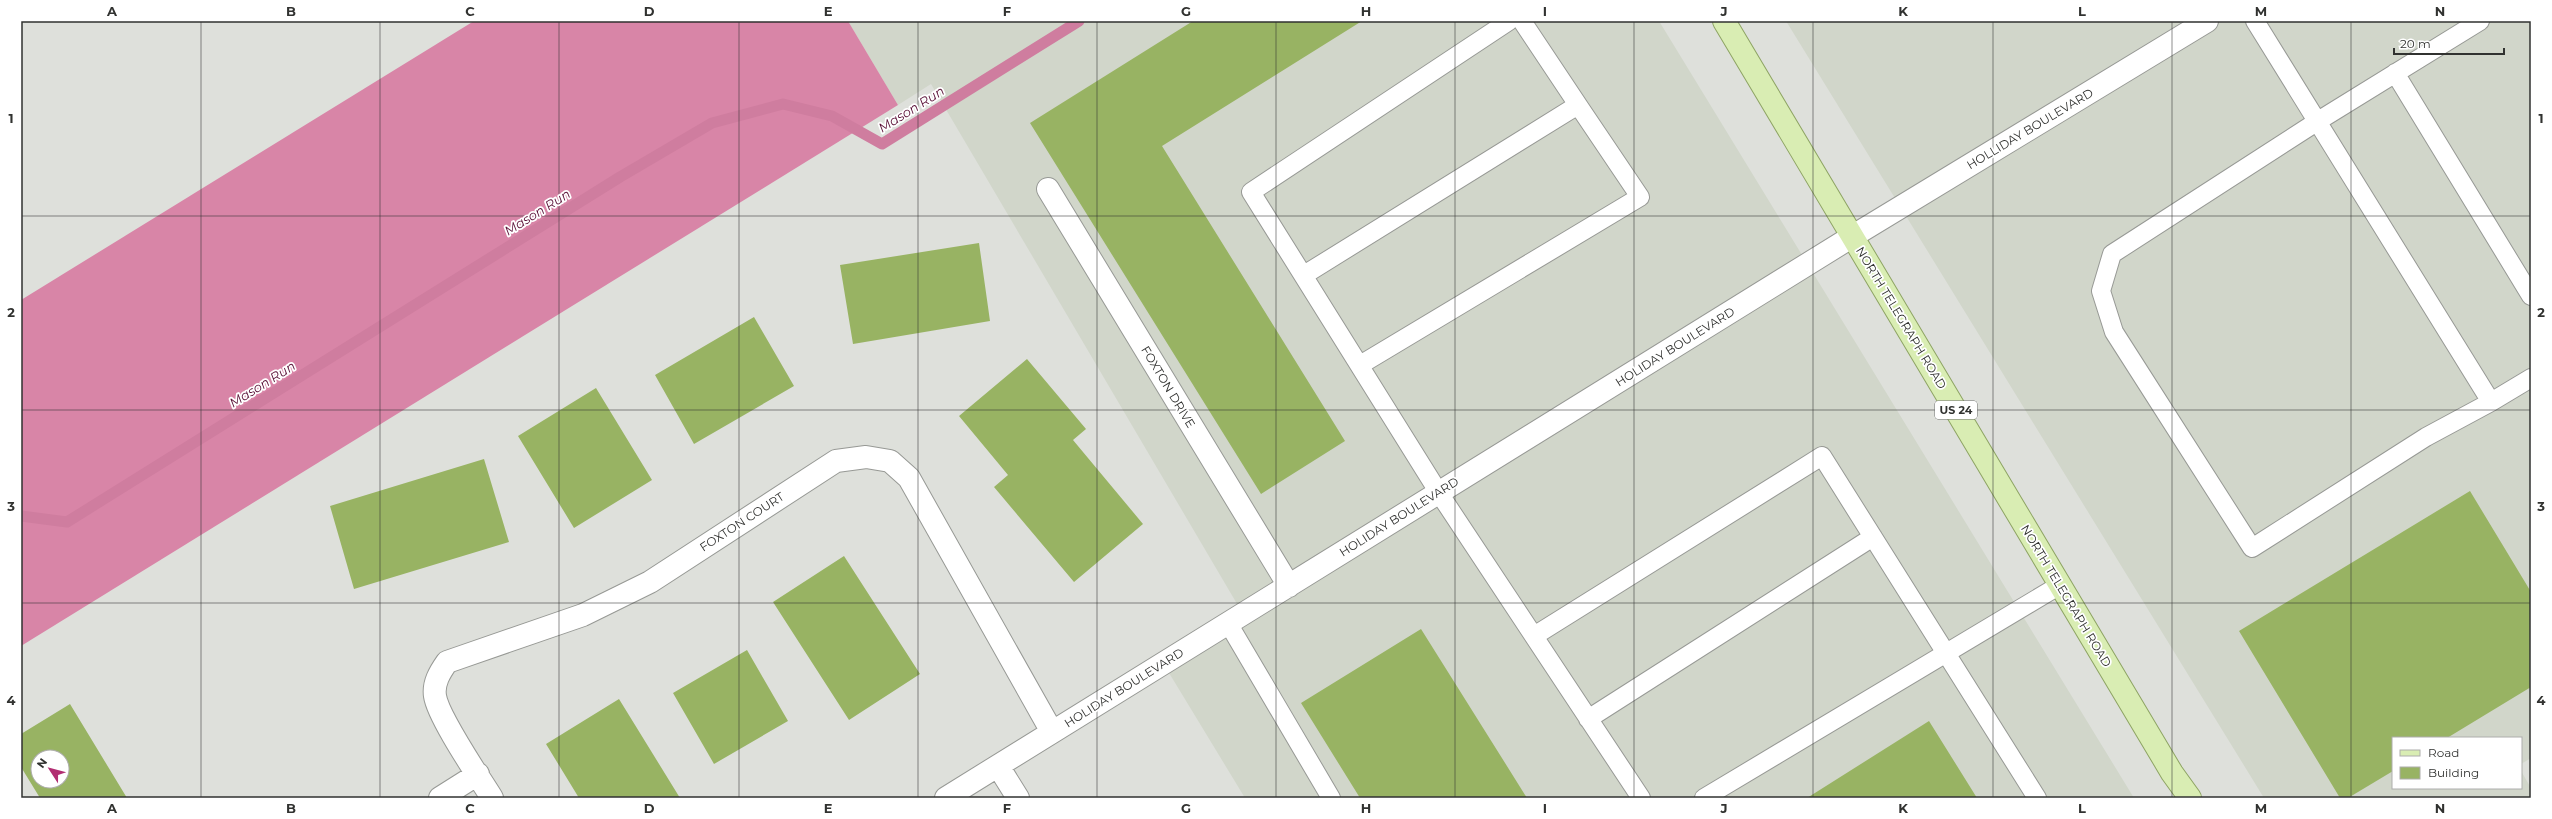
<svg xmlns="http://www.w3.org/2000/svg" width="2552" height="819" font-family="Montserrat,sans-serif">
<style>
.built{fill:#d1d6ca}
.forest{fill:#d885a7}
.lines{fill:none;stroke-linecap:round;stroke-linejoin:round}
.stream{stroke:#cf7d9f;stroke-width:11}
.building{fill:#98b363;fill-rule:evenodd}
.service-casing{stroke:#979995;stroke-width:20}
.minor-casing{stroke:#979995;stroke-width:24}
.primary-casing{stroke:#8ea464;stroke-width:24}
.service{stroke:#fff;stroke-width:18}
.minor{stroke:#fff;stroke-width:22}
.primary{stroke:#d9edb3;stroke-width:22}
.grid{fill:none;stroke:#313230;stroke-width:1;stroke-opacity:0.55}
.labels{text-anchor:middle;stroke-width:3.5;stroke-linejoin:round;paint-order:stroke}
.shield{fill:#fff;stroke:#6f706e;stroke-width:1}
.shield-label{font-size:11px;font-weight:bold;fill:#313230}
.street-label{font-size:12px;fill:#313230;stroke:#fff}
.water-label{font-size:13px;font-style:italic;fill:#590f36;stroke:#fff}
.neatline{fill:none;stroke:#313230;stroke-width:1.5}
.grid-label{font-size:13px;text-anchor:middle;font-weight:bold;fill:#313230}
</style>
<rect width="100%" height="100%" fill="#dee0db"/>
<!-- built -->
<path class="built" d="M848 21H1659L2134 798H1245L1163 663 1243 614 931 84 898 105Z
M1786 21H2531V758L2521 764V738H2393V788H2521V771L2531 788V798H2264Z"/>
<!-- forest -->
<path class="forest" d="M474 21H848L898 105 21 646V300Z"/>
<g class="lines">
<!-- stream -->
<path class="stream" d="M21 516 67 522 620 177 712 123 783 104 832 116 882 144 1079 21"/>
</g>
<!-- building -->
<path class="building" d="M1193 21H1362L1162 146 1345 441 1261 494 1030 123Z
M979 243 990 321 853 344 840 265Z
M754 317 794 386 694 444 655 375Z
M1027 359 1086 429 1073 440 1143 524 1074 582 994 487 1008 475 959 416Z
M596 388 652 480 574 528 518 436Z
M484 459 509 542 354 589 330 506Z
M2470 491 2531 592V687L2447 738H2393V771L2348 798H2340L2239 631Z
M844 556 920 674 849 720 773 602Z
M1421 629 1527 798H1360L1301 703Z
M747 650 788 721 714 764 673 693Z
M619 699 680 798H579L546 744Z
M70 704 127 798H40L21 767V734ZM38 757H62V781H38Z
M1929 721 1977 798H1807Z"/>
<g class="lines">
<defs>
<path id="service" d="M1509 21 1251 192 1439 493 1641 798
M1522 21 1578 105
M2255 21 2491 402 2426 437 2252 548 2114 332 2101 291 2112 254 2318 121 2480 21
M2395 73 2531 296
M1304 275 1578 105 1640 197 1360 365
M2491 402 2531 378
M1228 623 1331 798
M1534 636 1822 456 2037 798
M1588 719 1873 537
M1704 798 2060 585"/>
<path id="minor" d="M1048 189 1289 586
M998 766 1018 798
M440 798 478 774
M492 798C479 777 438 717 435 696 433 683 440 672 447 662L583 615 650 582 836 461 866 457 890 461 909 478 1052 732
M946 798 1853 236 2207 21"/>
<path id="primary" d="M1724 21 2172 773 2190 798"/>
</defs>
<!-- service casing -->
<use href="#service" class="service-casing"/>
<!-- minor casing -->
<use href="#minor" class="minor-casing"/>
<!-- primary casing -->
<use href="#primary" class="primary-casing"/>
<!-- service -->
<use href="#service" class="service"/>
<!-- minor -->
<use href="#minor" class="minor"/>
<!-- primary -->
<use href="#primary" class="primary"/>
</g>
<!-- grid -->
<path class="grid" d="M201 21V798M380 21V798M559 21V798M739 21V798M918 21V798M1097 21V798M1276 21V798M1455 21V798M1634 21V798M1813 21V798M1993 21V798M2172 21V798M2351 21V798M21 216H2531M21 410H2531M21 603H2531"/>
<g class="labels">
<!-- shield labels -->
<rect class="shield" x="1935" y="401" width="42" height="18" rx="3"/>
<g class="shield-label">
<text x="1956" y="414">US 24</text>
</g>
<!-- street labels -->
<g class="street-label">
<text transform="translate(2030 129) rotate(-31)" y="4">HOLLIDAY BOULEVARD</text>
<text transform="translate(1901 318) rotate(59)" y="4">NORTH TELEGRAPH ROAD</text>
<text transform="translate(1675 347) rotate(-32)" y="4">HOLIDAY BOULEVARD</text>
<text transform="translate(1168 387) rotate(59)" y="4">FOXTON DRIVE</text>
<text transform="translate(1399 517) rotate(-32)" y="4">HOLIDAY BOULEVARD</text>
<text transform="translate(742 522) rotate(-33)" y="4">FOXTON COURT</text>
<text transform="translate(2066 596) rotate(59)" y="4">NORTH TELEGRAPH ROAD</text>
<text transform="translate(1124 688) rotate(-32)" y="4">HOLIDAY BOULEVARD</text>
</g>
<!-- water labels -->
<g class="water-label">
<text transform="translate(911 109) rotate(-32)" y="5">Mason Run</text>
<text transform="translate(537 212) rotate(-32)" y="5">Mason Run</text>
<text transform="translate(262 384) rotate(-32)" y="5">Mason Run</text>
</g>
</g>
<!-- border -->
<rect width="2552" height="819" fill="none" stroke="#ffffff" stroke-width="44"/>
<!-- legend -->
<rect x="2392" y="737" width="130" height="52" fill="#ffffff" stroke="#adadac"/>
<rect x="2400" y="750" width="20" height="6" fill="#d9edb3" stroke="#adadac"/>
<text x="2428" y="757" font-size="12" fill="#313230">Road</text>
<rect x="2400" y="767" width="20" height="12" fill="#98b363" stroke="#adadac"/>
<text x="2428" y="777" font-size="12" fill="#313230">Building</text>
<!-- north arrow -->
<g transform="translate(50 769) rotate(306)"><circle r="19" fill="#ffffff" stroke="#adadac"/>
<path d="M0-3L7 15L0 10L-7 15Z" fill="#b22d72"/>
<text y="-6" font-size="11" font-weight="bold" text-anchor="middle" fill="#313230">N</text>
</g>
<!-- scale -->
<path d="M2394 48v6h110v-6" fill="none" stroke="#313230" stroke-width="2"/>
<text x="2400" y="48" font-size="12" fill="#313230" stroke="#ffffff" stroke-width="3" paint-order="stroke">20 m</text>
<rect x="22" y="22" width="2508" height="775" class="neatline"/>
<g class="grid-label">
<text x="112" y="16">A</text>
<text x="291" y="16">B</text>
<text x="470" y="16">C</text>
<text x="649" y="16">D</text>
<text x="828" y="16">E</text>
<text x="1007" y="16">F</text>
<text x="1186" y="16">G</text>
<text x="1366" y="16">H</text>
<text x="1545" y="16">I</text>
<text x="1724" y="16">J</text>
<text x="1903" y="16">K</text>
<text x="2082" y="16">L</text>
<text x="2261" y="16">M</text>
<text x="2440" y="16">N</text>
<text x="11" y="123">1</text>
<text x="2541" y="123">1</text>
<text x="11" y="317">2</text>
<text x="2541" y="317">2</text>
<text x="11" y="511">3</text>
<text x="2541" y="511">3</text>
<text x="11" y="705">4</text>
<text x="2541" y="705">4</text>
<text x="112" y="813">A</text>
<text x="291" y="813">B</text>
<text x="470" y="813">C</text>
<text x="649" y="813">D</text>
<text x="828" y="813">E</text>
<text x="1007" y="813">F</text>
<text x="1186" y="813">G</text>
<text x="1366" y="813">H</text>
<text x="1545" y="813">I</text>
<text x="1724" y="813">J</text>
<text x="1903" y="813">K</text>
<text x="2082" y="813">L</text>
<text x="2261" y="813">M</text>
<text x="2440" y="813">N</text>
</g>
</svg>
